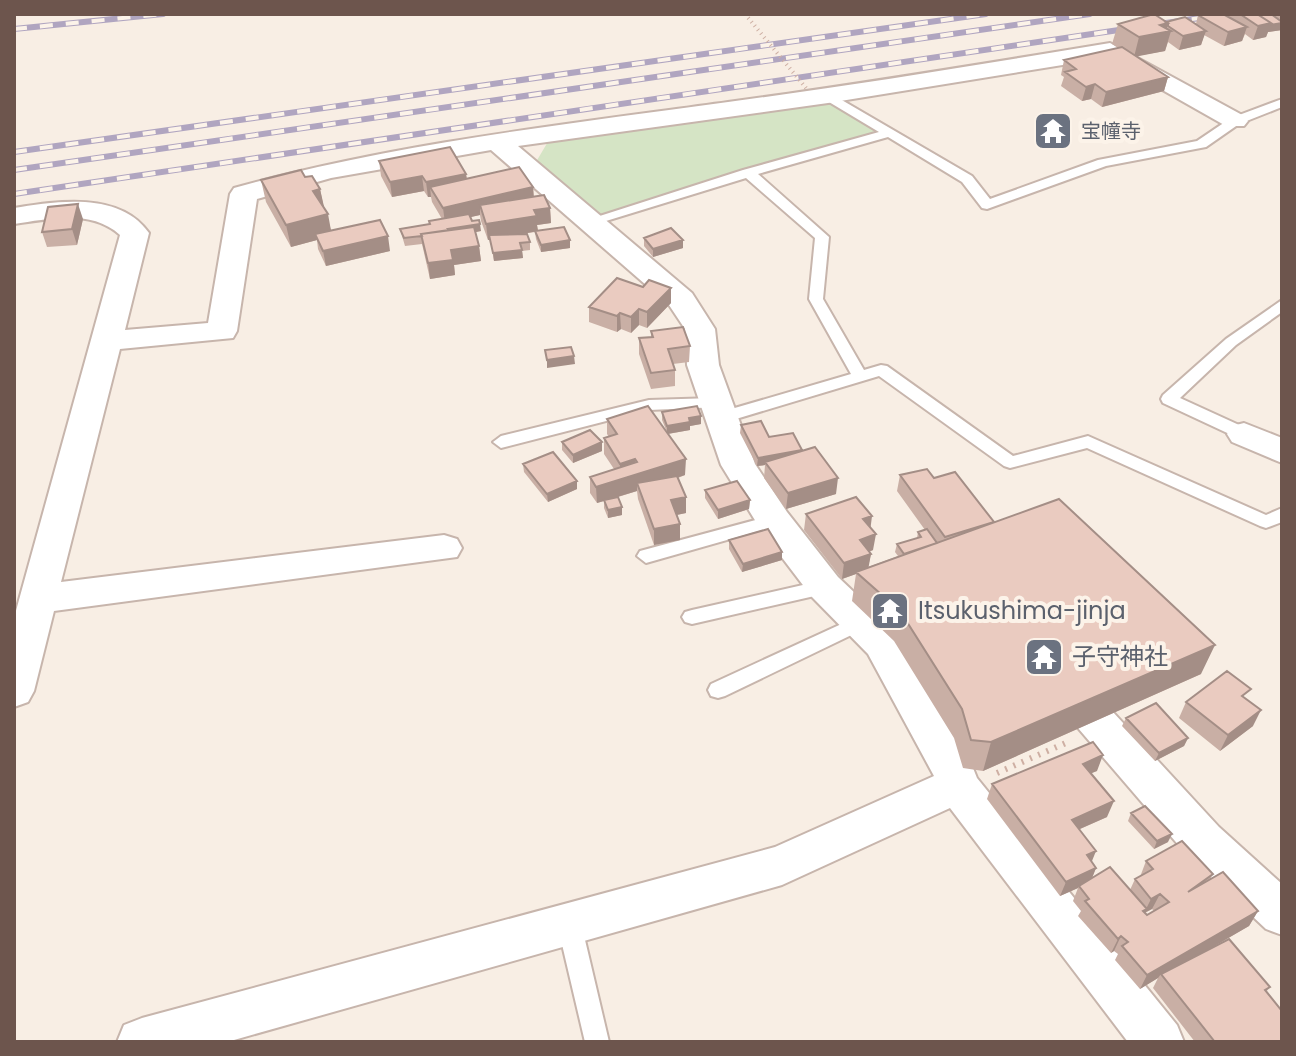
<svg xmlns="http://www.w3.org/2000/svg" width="1296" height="1056" font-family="Poppins,'Noto Sans JP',sans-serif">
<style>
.green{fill:#d5e4c5}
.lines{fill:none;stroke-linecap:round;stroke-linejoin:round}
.lane-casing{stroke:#c7b5ac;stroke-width:4}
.street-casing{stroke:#c7b5ac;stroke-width:4}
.path{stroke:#ceafa3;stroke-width:6;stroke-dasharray:2 7;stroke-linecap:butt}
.lane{fill:#fff;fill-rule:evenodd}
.street{fill:#fff;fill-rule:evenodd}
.rail-casing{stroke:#b0a5c0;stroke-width:6}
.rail{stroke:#fcf3e9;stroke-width:4;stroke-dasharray:13;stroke-linecap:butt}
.path-bridge{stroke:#ceafa3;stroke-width:4;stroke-dasharray:1 4;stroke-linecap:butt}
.wall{fill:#c9afa5;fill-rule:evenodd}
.shaded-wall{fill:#a48e86}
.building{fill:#eacbc0;stroke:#a48e86;stroke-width:2}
.labels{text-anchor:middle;stroke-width:8;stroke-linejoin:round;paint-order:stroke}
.far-worship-label{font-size:20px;fill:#5b616d;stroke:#fcf3e9;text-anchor:start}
.worship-label{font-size:24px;fill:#5b616d;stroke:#fcf3e9;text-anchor:start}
</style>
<rect width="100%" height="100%" fill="#f8eee4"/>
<!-- green -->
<path class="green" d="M829 101 879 134 756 166 594 218 533 167 549 140Z"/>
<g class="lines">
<defs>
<path id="lane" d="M828 92 972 176 990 199 1098 160 1197 141 1231 118 1282 99V107L1239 124 1206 147 1106 166 987 209 982 208 962 182 888 137 758 174 829 237 823 299 864 370 881 365 887 366 1013 456 1088 436 1266 515 1282 508V522L1266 528 1260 526 1087 448 1010 468 1004 466 879 376 726 422H714L712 418 714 414 851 374 809 299 815 238 746 178 593 225 588 226 581 222 743 170 879 132 824 99V93Z
M1282 300V312L1236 345 1180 398 1250 430 1252 434 1250 438H1238L1163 403 1161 399 1163 395 1226 339Z
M714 398 720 399 722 403 720 407 649 410 501 448 493 442 501 436 649 400Z
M774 515 783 521 780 525 646 563 637 556 640 551Z
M825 580 832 582 834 587 832 592 692 624 685 622 682 617 685 612 692 610Z
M861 615 868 617 871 622 868 627 725 696 718 698 711 696 708 690 711 684Z
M569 912 577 915 581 923 609 1042H585L557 923 561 915Z"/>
<path id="street" d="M1110 43 1244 116 1248 121 1244 126H1226L1106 58 828 103 518 146 692 293 715 329 719 365 755 464 787 512 838 577 896 632 969 758 977 778 1177 1025 1184 1042H1128L950 808 782 885 227 1042H117L124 1025 142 1018 775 847 934 776 868 654 812 597 761 530 721 465 687 365 685 329 669 305 491 150 331 178 257 199 237 331 233 338 120 349 61 582 444 535 457 539 462 548 457 557 54 611 34 691 28 702 14 707V618L120 235C91 209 50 219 14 224V208C57 201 120 191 149 233L125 330 208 323 230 194 234 188C397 143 561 125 728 102 856 85 983 64 1110 43Z
M1244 423 1282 438V463L1232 442 1227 434 1232 426Z
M1074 680 1088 685 1219 827 1282 884V935L1266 929 1187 855 1060 707 1054 696 1060 685Z"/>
</defs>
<!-- lane casing -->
<use href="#lane" class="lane-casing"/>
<!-- street casing -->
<use href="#street" class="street-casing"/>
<!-- path -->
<path class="path" d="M997 773 1068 742"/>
<!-- lane -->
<use href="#lane" class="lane"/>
<!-- street -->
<use href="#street" class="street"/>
<defs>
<path id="rail" d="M1166 23 1226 14
M14 29 163 14
M14 152 986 14
M14 170 1090 14
M14 194 1139 27"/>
</defs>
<!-- rail casing -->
<use href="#rail" class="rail-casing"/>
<!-- rail -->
<use href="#rail" class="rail"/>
<!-- path-bridge -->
<path class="path-bridge" d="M745 14 806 88"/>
</g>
<!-- wall -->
<path class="wall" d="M1229 14H1271L1275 17 1276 14H1282V30L1268 32 1266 37 1253 40 1245 34 1242 41 1224 46 1204 35 1201 45 1179 50 1168 42 1165 51 1136 56 1168 77 1164 91 1102 107 1091 99 1082 101 1061 86 1064 77 1061 75 1064 60 1118 48 1112 44 1118 24 1166 22 1196 24 1198 15 1228 17Z
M379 161 466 174 467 179 533 187 534 197 550 208 551 223 537 225 538 231 570 240V248L541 252 536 239 535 232 522 234 530 242V250L522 251 523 258 494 261 490 239 488 240 481 221 480 215 470 217 481 231 475 232 479 246 481 261 454 265 455 275 430 279 422 244 405 246 400 229 429 224 442 219 432 202 431 197H428L424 191 392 197 381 176Z
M305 177 320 189 324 209 331 230 390 251 326 266 318 249 317 240 291 247 266 202 261 180Z
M83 219 77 245 47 247 42 232Z
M644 238 683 240V248L653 257 644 246Z
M643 287 671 288V303L647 328 639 325 631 333 621 329 617 332 589 322V307Z
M651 331 690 346 689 362 673 364 675 370V386L651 389 639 354V338L651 337Z
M662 412 701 416V424L690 426V430L668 434 685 475 678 478 686 497V513L677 515 680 524V540L654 545 638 499 637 491 618 497 622 507V515L608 518 604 508V501L597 503 590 493V477L614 469 604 454V438L609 437 607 434V419L667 432 662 420Z
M741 425 802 450 836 494 786 509 764 478 765 465 757 466 740 433Z
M562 442H602V451L573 463 562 450Z
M523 464 577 489 548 502 524 472Z
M900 475 934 478 1201 674 983 771 963 768 954 738 894 641 852 601 856 574 842 579 804 530 806 514 870 527 873 550 869 552 871 554 868 567 898 556 895 552 897 544 917 538 918 532 925 530 897 491Z
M705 490 750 500 749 509 718 519 705 498Z
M729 540 782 560 742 572 729 549Z
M1246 699 1253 726 1220 751 1179 718 1186 702Z
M1126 718 1188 738 1184 746 1155 761 1122 726Z
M1097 771 1091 773 1107 817 1080 829 1092 862 1096 868 1092 878 1130 890 1135 879 1140 877 1146 861 1213 874 1210 879 1258 911 1249 926 1209 949 1270 987 1266 992 1282 1042H1195L1153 988 1158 978 1140 989 1115 960 1118 954 1114 951 1111 953 1078 916 1081 911 1073 901 1078 888 1060 896 987 799 992 784ZM1152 909 1154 911 1147 915 1145 913Z
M1131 813 1168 842 1154 849 1128 821Z"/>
<!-- shaded-wall -->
<path class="shaded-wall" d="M1168 23 1166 32 1171 31 1165 51 1134 57 1139 37 1160 25Z
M1271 23H1282V30L1268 32 1266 37 1253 40 1258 26Z
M1247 27 1242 41 1224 46 1228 32Z
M1206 31 1201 45 1179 50 1183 36Z
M1168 77 1164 91 1102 107 1106 92Z
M1095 84 1091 99 1082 101 1086 87Z
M466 174 468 189 430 187 431 197H428L426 182Z
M422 176 424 191 392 197 390 182Z
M533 187 534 202 480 205V215L445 223 443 208Z
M320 189 325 211 313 191Z
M78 204 83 219 77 245 72 229Z
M550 208 551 223 537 225 538 231 488 240 486 224 534 210Z
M328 214 332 236 315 234 317 240 291 247 286 225Z
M480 224 481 231 451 237 448 229Z
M388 236 390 251 326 266 323 251Z
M570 240V248L541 252V245Z
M683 240V248L653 257V249Z
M479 246 481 261 454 265 455 275 430 279 428 263 451 250Z
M522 250 523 258 494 261 493 253Z
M671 288V303L647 328V312Z
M639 309V325L631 333V317Z
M620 313 621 329 617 332V316Z
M574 356 575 364 547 368V360Z
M701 416V424L690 426V430L667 434V426L689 418Z
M602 442V451L573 463V455Z
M802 450V458L765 462V465L757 466 758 458Z
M635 459V475L620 480V464Z
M686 459 685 475 640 490 637 483V491L597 503 596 487Z
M838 478 836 494 786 509 788 493Z
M577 481V489L548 502 547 494Z
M686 497V513L671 516V500Z
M750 500 749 509 718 519V510Z
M622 507V515L608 518V510Z
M872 516 870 532 863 519Z
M680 524V540L654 545V529Z
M876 534 873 550 857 556 860 540Z
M782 552V560L742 572 743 564Z
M871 554 868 570 856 572V574L842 579 844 563Z
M1215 645 1201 674 983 771 991 742Z
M1261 710 1253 726 1220 751 1228 735Z
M1188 738 1184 746 1155 761 1159 753Z
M1103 755 1097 771 1077 779 1083 764Z
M1114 801 1107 817 1066 835 1072 820Z
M1172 834 1168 842 1154 849 1157 841Z
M1096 851 1090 866 1087 855Z
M1096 868 1090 883 1079 886 1078 888 1060 896 1066 882Z
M1160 894 1152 909 1144 913 1143 911 1146 909 1151 899Z
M1258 911 1249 926 1163 976 1161 974 1158 978 1140 989 1147 975Z
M1121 936 1114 951 1111 953 1118 939Z"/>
<!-- building -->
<path class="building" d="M1154 14 1168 23 1160 25 1171 31 1139 37 1118 24Z
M1204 14H1223L1247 27 1228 32 1198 15Z
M1240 14H1257L1271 23 1258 26Z
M1257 14H1271L1282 22V23L1270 25 1271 23Z
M1185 17 1206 31 1183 36 1168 26V23L1166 22Z
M1122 47 1168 77 1106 92 1095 84 1086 87 1065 72 1076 69 1064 60Z
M450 147 466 174 426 182 422 176 390 182 379 161Z
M519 167 533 187 443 208 430 187Z
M301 170 305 177 312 176 320 189 313 191 328 214 286 225 261 180Z
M544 195 550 208 534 210 537 216 486 224 480 205Z
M78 204 72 229 42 232 48 207Z
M469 214 472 221 479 220 480 224 448 229 449 230 421 234 422 236 404 238 400 229 430 224 429 221Z
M380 220 388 236 323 251 315 234Z
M474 227 479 246 451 250 453 260 428 263 421 234Z
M564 227 570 240 541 245 535 231Z
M671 228 683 240 653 249 644 238Z
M527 234 530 242 520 243 522 250 493 253 489 235Z
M617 278 643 287 649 280 671 288 647 312 639 309 631 317 620 313 617 316 589 307Z
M683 327 690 346 668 349 675 370 651 373 639 338 653 337 651 331Z
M571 347 574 356 547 360 545 350Z
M648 406 686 459 596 487 590 477 637 462 635 459 620 464 604 438 617 434 607 419Z
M697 406 701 416 689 418 690 422 667 426 662 412Z
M761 421 769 437 793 433 802 450 758 458 741 425Z
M590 430 602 442 573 455 562 442Z
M815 447 838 478 788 493 765 462Z
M553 452 577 481 547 494 523 464Z
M927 469 934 478 955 472 994 522 945 537 900 475Z
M677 476 686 497 671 500 680 524 654 529 637 483Z
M737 481 750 500 718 510 705 490Z
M618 497 622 507 608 510 604 500Z
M856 497 872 516 863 519 876 534 860 540 871 554 844 563 806 514Z
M1059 499 1215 645 991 742 971 740 962 709 900 611 856 572Z
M768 529 782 552 743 564 729 540Z
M927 529 937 543 904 554 897 544 921 537 918 532Z
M1227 671 1251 689 1242 696 1261 710 1228 735 1186 702Z
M1156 703 1188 738 1159 753 1126 718Z
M1093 742 1103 755 1083 764 1114 801 1072 820 1096 851 1087 855 1096 868 1066 882 992 784Z
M1145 806 1172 834 1157 841 1131 813Z
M1182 841 1213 874 1188 892 1223 872 1258 911 1147 975 1122 946 1128 942 1121 936 1118 939 1085 901 1089 899 1079 886 1110 867 1147 909 1143 911 1147 915 1169 902 1160 894 1151 899 1135 879 1153 869 1146 861Z
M1229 939 1270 987 1265 990 1282 1011V1042H1215L1161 974Z"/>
<!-- icons -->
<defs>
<symbol id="temple-square" viewBox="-11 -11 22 22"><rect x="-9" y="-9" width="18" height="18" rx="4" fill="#6b7280" stroke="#fcf3e9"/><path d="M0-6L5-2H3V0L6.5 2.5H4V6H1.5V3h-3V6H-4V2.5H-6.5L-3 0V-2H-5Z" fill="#fff"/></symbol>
</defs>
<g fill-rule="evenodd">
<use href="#temple-square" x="1031" y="109" width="44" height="44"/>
<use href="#temple-square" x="868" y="589" width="44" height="44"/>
<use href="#temple-square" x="1022" y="635" width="44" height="44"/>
</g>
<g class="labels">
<!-- far-worship labels -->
<g class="far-worship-label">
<text x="1081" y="138">宝幢寺</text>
</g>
<!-- worship labels -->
<g class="worship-label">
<text x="918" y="619">Itsukushima-jinja</text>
<text x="1072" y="665">子守神社</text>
</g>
</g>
<!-- border -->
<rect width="1296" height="1056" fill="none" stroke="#6d554d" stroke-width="32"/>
</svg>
